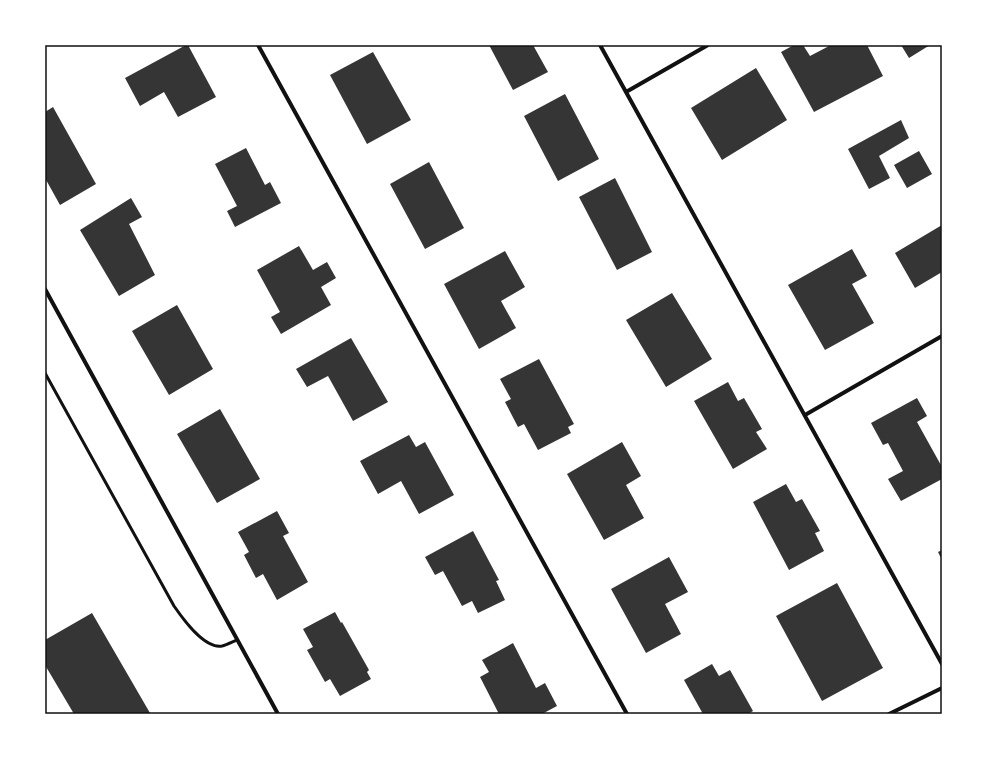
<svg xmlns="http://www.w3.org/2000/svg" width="987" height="759" font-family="'Noto Serif',serif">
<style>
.building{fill:#353535}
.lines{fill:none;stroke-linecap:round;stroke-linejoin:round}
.service{stroke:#111;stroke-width:3}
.minor{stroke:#111;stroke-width:4}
.neatline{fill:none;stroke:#111;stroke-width:1.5}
</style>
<rect width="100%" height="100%" fill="#fff"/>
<!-- building -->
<path class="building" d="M186 45H188L216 97 178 117 164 92 140 106 125 78Z
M489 45H533L548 72 513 90Z
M794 45H803L810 56 831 45H867L883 76 814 112 781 52Z
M901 45H930L909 58Z
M373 52 411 120 367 144 330 75Z
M756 68 787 120 722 160 691 108Z
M565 94 599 159 558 181 524 116Z
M53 107 96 184 60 205 45 178V112Z
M901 120 909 138 879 156 890 178 869 189 848 149Z
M246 148 265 185 270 182 281 203 235 227 227 211 237 206 215 164Z
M919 151 932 174 907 188 894 165Z
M429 162 464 228 425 249 390 184Z
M615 178 652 252 617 270 579 197Z
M131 198 142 217 129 224 155 275 119 296 80 230Z
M942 225V272L915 288 895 253Z
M299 246 313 270 327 262 336 278 321 287 331 305 281 334 271 317 280 312 257 270Z
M852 249 867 276 852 284 874 323 825 350 788 285Z
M505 251 525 287 501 301 516 328 479 349 444 284Z
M672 293 712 359 666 387 626 320Z
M177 305 213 369 169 395 132 331Z
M351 338 388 402 353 421 328 376 307 387 296 369Z
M539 359 574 424 568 427 571 433 538 450 524 424 518 427 505 402 511 399 500 379Z
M728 382 738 401 744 398 762 429 756 432 767 449 733 469 694 401Z
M917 398 927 416 917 422 942 467V479L901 501 888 479 903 471 888 443 883 445 871 423Z
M220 409 260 479 217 503 177 434Z
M409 435 416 447 425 442 454 495 419 514 401 481 378 494 360 461Z
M622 442 641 476 626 485 644 518 604 540 567 474Z
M786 484 796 502 802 499 820 531 815 533 824 551 789 570 753 502Z
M277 511 289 533 283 536 308 582 277 600 263 574 256 578 244 555 249 552 238 532Z
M473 531 499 580 496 581 505 600 478 613 472 601 462 606 443 571 435 575 425 557Z
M942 550V560L938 552Z
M669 557 688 592 665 604 681 634 646 653 611 589Z
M837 583 883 668 822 701 776 616Z
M335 612 341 623 342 622 369 670 367 672 371 679 340 696 330 679 325 682 307 650 313 647 303 629Z
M92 613 150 713 149 714H74L45 665V640Z
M513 643 536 688 545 683 557 706 542 714H512L511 713 509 714H499L480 677 489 672 482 660Z
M712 664 719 676 730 670 753 711 748 714H703L684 680Z"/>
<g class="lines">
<!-- service -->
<path class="service" d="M45 373 174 606C183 619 204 649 222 646 227 645 232 642 237 640"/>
<!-- minor -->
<path class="minor" d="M258 45 627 714
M600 45 942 664
M626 92 708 45
M45 289 278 714
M805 415 942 336
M889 714 942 688"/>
</g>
<!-- border -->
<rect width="987" height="759" fill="none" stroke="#ffffff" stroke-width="92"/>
<rect x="46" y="46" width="895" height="667" class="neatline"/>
</svg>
